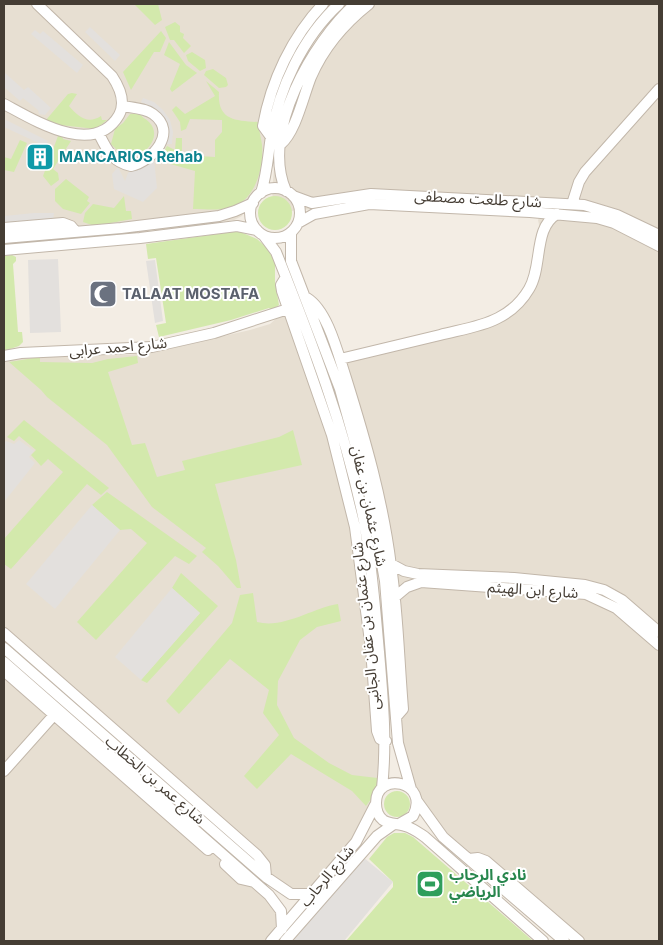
<svg xmlns="http://www.w3.org/2000/svg" width="663" height="945" font-family="Inter,'Noto Sans Arabic',sans-serif">
<style>
.residential{fill:#e7dfd2}
.green{fill:#d3e9ac}
.parking{fill:#e3e0dd}
.lines{fill:none;stroke-linecap:round;stroke-linejoin:round}
.minor-casing{stroke:#c2b7aa;stroke-width:12}
.minor{stroke:#fff;stroke-width:10}
.labels{text-anchor:middle;stroke-width:4;stroke-linejoin:round;paint-order:stroke}
.culture-label{font-size:15px;font-weight:bold;fill:#0d838f;stroke:#fff;text-anchor:start}
.street-label{font-size:15px;fill:#453d34;stroke:#fff}
.worship-label{font-size:15px;font-weight:bold;fill:#5b616d;stroke:#fff;text-anchor:start}
.leisure-label{font-size:15px;font-weight:bold;fill:#27864d;stroke:#fff;text-anchor:start}
</style>
<rect width="100%" height="100%" fill="#f3ede4"/>
<!-- residential -->
<path class="residential" d="M4 4H331L322 15 282 81 268 126 262 175 242 216 234 220 109 236 4 245Z
M347 4H659V240L604 214 540 207 314 209 290 211 273 199 272 192 276 145 291 88 310 49Z
M540 216 599 221 659 251V941H572L441 828 424 804 408 770 403 750 365 456 335 361 469 329 489 322 522 298 542 238 538 220Z
M279 316 297 319 314 362 357 512 371 611 382 753 375 795 351 844 309 889 302 891 286 888 4 640V362L30 356 127 355 155 352 250 330 270 324Z
M4 667 249 880 279 913V924L266 941H4Z"/>
<!-- green -->
<path class="green" d="M134 4H158L162 20 155 25Z
M175 22 180 26V32L184 34 183 38 191 46 184 53 174 40H170L165 27Z
M161 31 166 38 160 52H154L131 90 123 72Z
M169 42 186 65 197 73 172 92 170 89 180 64 164 55Z
M192 52 205 60 206 68 200 71 188 61 186 55Z
M213 69 226 78 228 85 226 87 219 88 204 75 206 71Z
M206 81 219 92C217 120 235 121 258 122 259 130 261 138 262 145 264 165 257 193 239 204 227 212 207 209 193 209L195 171 167 163 160 158 167 146 175 150 176 138H182V155L215 157V140L222 132V120L190 119 186 129 181 131 180 122 172 110 176 106 185 114 215 96Z
M72 93 77 94 69 106C78 116 87 125 101 116L102 120H107L96 129 60 125 47 121 46 120 68 94Z
M140 113C142 118 145 118 149 122 161 134 150 151 137 155L118 151 111 144 115 129 123 123 130 114Z
M58 136H62L63 139 71 141 53 169 58 173 59 180 51 186 43 176Z
M20 140 27 143 14 172 4 170V157L11 159Z
M66 179 89 197 87 201 90 203 81 214 63 209 55 201V189Z
M124 196 126 211H131L132 219 95 226 83 222 85 213 93 204 114 208Z
M258 213a17 17 0 1 1 34 0a17 17 0 1 1-34 0Z
M238 231 257 239 267 248 275 262V282L279 305 272 310 269 308 231 320 159 337 156 325 166 323 156 258 148 259 146 244Z
M12 255 16 257V261L13 264 18 332H22L23 342 19 346 4 351V256Z
M137 356 138 363 108 372 132 445 145 443 157 477 185 470 182 461 279 437 293 430 302 465 215 484 236 560 241 588H237L218 566 202 552 206 548 152 507 107 445 47 397 41 390 9 362 40 357V362L92 363 108 359Z
M24 420 109 488 101 495 87 484 11 569 4 564V539L63 472 48 459 41 466 31 455 36 450 19 436 14 441 7 437Z
M107 492 197 556 189 564 175 556 96 640 77 622 147 543 131 529 120 530 92 505Z
M181 573 218 606 147 683 141 680 200 613 172 588Z
M253 593 257 622C284 629 312 608 338 604L341 621 317 627 300 640 278 681 277 705 294 738 329 763 352 775 386 779 366 806 352 791 291 754 257 789 244 776 279 735 263 713 269 690 230 659 179 714 166 701 232 623 240 595Z
M384 804a13 13 0 1 1 26 0a13 13 0 1 1-26 0Z
M394 833H405L413 837 533 941H346L393 887V882L369 859 387 837Z"/>
<!-- parking -->
<path class="parking" d="M90 27 120 55 115 61 85 32Z
M35 30 40 34 43 31 83 65 77 73 31 34Z
M4 72 24 90 28 87 51 108 45 115 39 114 38 110 23 98 20 101 4 87Z
M143 98 154 102 163 110 170 120 173 132 172 144H166L167 133 160 114 152 107 141 102Z
M4 119 48 141 45 146 4 127Z
M153 149 157 188 143 202 114 189 112 174 118 167 125 181 128 173Z
M34 213H54L53 219 4 224V216Z
M58 259 61 332 30 333 28 260Z
M155 260 163 321 155 323 146 261Z
M19 440 34 451 29 457 35 463 4 502V443L6 441 14 444Z
M92 505 120 530 55 609 26 584Z
M172 588 200 613 141 680 115 657Z
M363 857 393 882 344 941H293Z"/>
<g class="lines">
<defs>
<path id="minor" d="M4 104C34 120 94 158 119 115 126 102 120 88 112 76L37 4
M99 134C107 150 112 162 131 166 153 161 178 132 153 114 145 108 132 108 122 106
M271 137 263 126C271 81 292 37 323 4
M281 144C296 131 303 97 311 77 323 49 345 23 369 4
M250 213a25 25 0 1 1 50 0a25 25 0 1 1-50 0Z
M286 191C260 132 313 42 355 4
M261 193C267 174 268 156 271 136 279 88 303 37 339 4
M293 196 312 203 371 194 584 205 617 215 659 235
M572 204 579 182 585 172 659 89
M298 223 314 214 369 204 530 212 597 218 614 223 659 246
M4 228 63 223 71 226 76 232
M291 233V261L340 389 370 497 385 581 398 743 411 789
M264 236 276 252C311 340 345 428 364 521 372 564 375 608 379 652 383 700 387 741 382 788
M4 238 121 228 219 216 235 211 253 203
M4 250 140 238 237 226 257 230
M286 277 281 285 282 291 332 435 355 527 371 649 377 731 380 739 386 741
M307 298C328 311 338 354 346 378 365 439 383 501 391 566 398 613 399 661 403 709L396 717
M4 356 21 353 152 347 214 333 288 309
M340 359C373 351 407 343 440 335 459 330 481 327 498 318 510 312 522 301 529 289 543 266 533 228 557 214
M391 564 404 571 418 574 514 578 585 585 604 590 622 600 659 632
M395 597 407 587 421 582 586 594 616 608 659 645
M4 633 257 855 265 865 266 877
M4 648 266 877 291 894H313
M4 662 269 895 281 911 282 929
M4 671 208 850
M4 771 54 715
M417 801 443 837 564 941
M399 824 413 816C431 781 376 770 376 803 376 809 378 816 383 820 390 825 398 823 405 826 413 828 419 833 425 837L543 941
M469 859 478 858 486 861 579 941
M225 864 241 879 254 882
M271 941 356 842 375 805
M285 941 377 836 394 824"/>
</defs>
<!-- minor casing -->
<use href="#minor" class="minor-casing"/>
<!-- minor -->
<use href="#minor" class="minor"/>
</g>
<!-- icons -->
<defs>
<symbol id="building-square" viewBox="-11 -11 22 22"><rect x="-9" y="-9" width="18" height="18" rx="4" fill="#0f9aa8" stroke="#fff"/><path d="M-4-6H4V6H1V3H-1V6H-4ZM-2.5-4.3h1.7v1.8h-1.7ZM.8-4.3h1.7v1.8H.8ZM-2.5-1h1.7V.8h-1.7ZM.8-1h1.7V.8H.8Z" fill="#fff"/></symbol>
<symbol id="mosque-square" viewBox="-11 -11 22 22"><rect x="-9" y="-9" width="18" height="18" rx="4" fill="#6b7280" stroke="#fff"/><path d="M3.5-4.9A6 6 0 1 0 3.5 4.9A5 5 0 1 1 3.5-4.9Z" fill="#fff"/></symbol>
<symbol id="stadium-square" viewBox="-11 -11 22 22"><rect x="-9" y="-9" width="18" height="18" rx="4" fill="#2e9e5b" stroke="#fff"/><path d="M0-5a6.5 5 0 1 0 0 10a6.5 5 0 1 0 0-10ZM-3.5-1.8h7v3.6h-7Z" fill="#fff"/></symbol>
</defs>
<g fill-rule="evenodd">
<use href="#building-square" x="24" y="141" width="32" height="32"/>
<use href="#mosque-square" x="87" y="278" width="32" height="32"/>
<use href="#stadium-square" x="414" y="868" width="32" height="32"/>
</g>
<g class="labels">
<!-- culture labels -->
<g class="culture-label">
<text x="59" y="162">MANCARIOS Rehab</text>
</g>
<!-- street labels -->
<g class="street-label">
<text transform="translate(478 199) rotate(3)" y="5">شارع طلعت مصطفى</text>
<text transform="translate(118 347) rotate(-5)" y="5">شارع احمد عرابى</text>
<text transform="translate(369 506) rotate(78)" y="5">شارع عثمان بن عفان</text>
<text transform="translate(533 590) rotate(4)" y="5">شارع ابن الهيثم</text>
<text transform="translate(366 626) rotate(-96)" y="5">شارع عثمان بن عفان الجانبى</text>
<text transform="translate(155 780) rotate(41)" y="5">شارع عمر بن الخطاب</text>
<text transform="translate(327 876) rotate(-50)" y="5">شارع الرحاب</text>
</g>
<!-- worship labels -->
<g class="worship-label">
<text x="122" y="299">TALAAT MOSTAFA</text>
</g>
<!-- leisure labels -->
<g class="leisure-label">
<text x="449" y="880">نادي الرحاب<tspan x="449" dy="17">الرياضي</tspan></text>
</g>
</g>
<!-- border -->
<rect width="663" height="945" fill="none" stroke="#453d34" stroke-width="10"/>
</svg>
